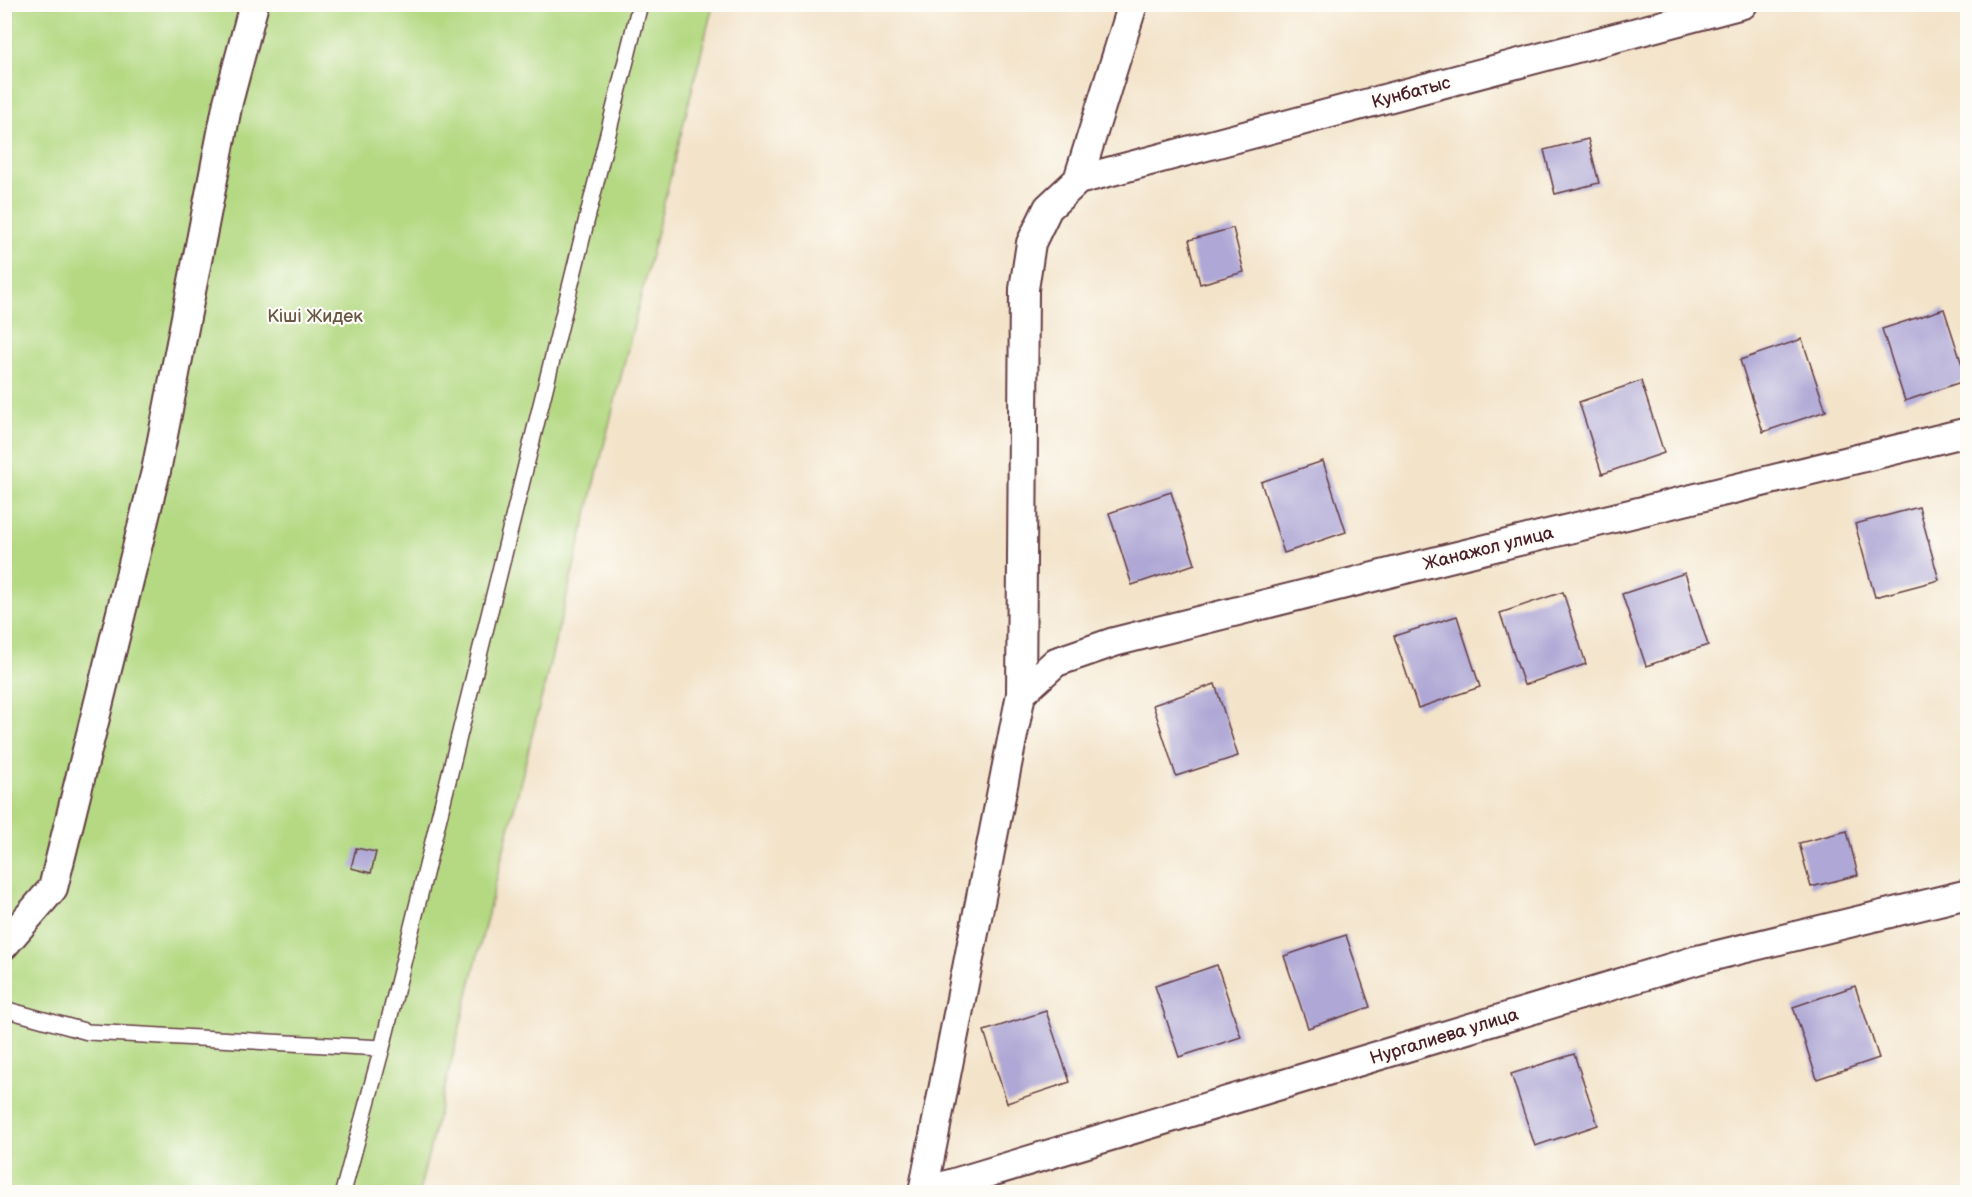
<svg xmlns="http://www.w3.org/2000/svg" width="1972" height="1197" font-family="'Balsamiq Sans',sans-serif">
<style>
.green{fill:#b4d982;stroke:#7f7c56;stroke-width:1.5}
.building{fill:#afa7d5}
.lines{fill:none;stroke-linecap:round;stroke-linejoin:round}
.lane-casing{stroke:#633c43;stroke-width:18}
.street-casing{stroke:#633c43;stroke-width:32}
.lane{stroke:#fff;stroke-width:15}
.street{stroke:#fff;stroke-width:28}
.labels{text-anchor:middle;stroke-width:4.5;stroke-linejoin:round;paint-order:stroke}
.street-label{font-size:18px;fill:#4a1f2b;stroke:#fdfcf7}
.park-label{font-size:18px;fill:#6a5745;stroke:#fdfcf7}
</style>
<rect width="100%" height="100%" fill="#fdfcf7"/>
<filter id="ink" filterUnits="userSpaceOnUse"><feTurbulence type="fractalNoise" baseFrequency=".0167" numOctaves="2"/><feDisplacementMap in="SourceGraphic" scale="12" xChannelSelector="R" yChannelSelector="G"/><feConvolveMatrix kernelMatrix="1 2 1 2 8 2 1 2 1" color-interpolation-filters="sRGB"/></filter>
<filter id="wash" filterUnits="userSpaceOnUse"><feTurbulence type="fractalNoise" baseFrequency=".008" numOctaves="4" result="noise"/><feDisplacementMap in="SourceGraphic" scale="24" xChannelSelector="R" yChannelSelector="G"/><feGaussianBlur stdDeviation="1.35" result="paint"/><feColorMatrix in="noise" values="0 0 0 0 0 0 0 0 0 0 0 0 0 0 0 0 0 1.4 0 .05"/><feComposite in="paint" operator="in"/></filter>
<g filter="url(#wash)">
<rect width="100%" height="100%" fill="#f3e3c9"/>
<!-- green -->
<path class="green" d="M5 5H713L419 1192H5Z"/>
<g id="blocks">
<!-- building -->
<path class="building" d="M1588 139 1599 183 1555 194 1544 150Z
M1233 228 1244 272 1200 284 1189 240Z
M1944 309 1967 380 1905 401 1882 329Z
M1802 339 1826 411 1763 432 1740 360Z
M1641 381 1664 453 1602 474 1579 402Z
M1323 461 1346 532 1284 553 1261 482Z
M1171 492 1195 564 1132 585 1109 513Z
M1919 507 1939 580 1875 597 1855 524Z
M1685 573 1708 645 1646 666 1622 594Z
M1563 592 1586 664 1524 685 1500 613Z
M1457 616 1480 687 1418 708 1394 636Z
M1215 684 1238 756 1176 776 1153 705Z
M1847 831 1858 875 1811 887 1799 843Z
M356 848 376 852 371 873 351 868Z
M1346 935 1370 1007 1308 1028 1284 956Z
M1217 965 1241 1037 1179 1057 1155 986Z
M1855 986 1879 1058 1817 1079 1793 1007Z
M1046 1011 1070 1082 1007 1103 984 1031Z
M1574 1054 1598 1125 1535 1146 1511 1074Z"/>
</g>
</g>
<g filter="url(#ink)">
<use href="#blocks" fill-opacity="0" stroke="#633c43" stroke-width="1.5"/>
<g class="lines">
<defs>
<path id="lane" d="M4 1009 88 1032 382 1048
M343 1192 382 1048 640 4"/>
<path id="street" d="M1078 180 1743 4
M1021 694 1056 662 1114 642 1449 558 1968 432
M4 945 53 888 156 471 228 102 254 4
M923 1192 1021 694 1024 289 1031 243 1048 208 1078 180 1133 4
M924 1192 1697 960 1968 894"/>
</defs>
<!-- lane casing -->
<use href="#lane" class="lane-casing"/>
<!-- street casing -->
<use href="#street" class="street-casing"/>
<!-- lane -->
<use href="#lane" class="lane"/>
<!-- street -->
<use href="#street" class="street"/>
</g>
</g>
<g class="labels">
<!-- street labels -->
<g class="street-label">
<text transform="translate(1411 92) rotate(-15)" y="6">Кунбатыс</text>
<text transform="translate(1488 548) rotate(-14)" y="6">Жанажол улица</text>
<text transform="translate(1444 1036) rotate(-17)" y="6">Нургалиева улица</text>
</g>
<!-- park labels -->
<g class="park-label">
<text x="315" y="322">Кіші Жидек</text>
</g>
</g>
<!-- margin -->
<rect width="1972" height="1197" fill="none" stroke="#fdfcf7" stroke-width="24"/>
</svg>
